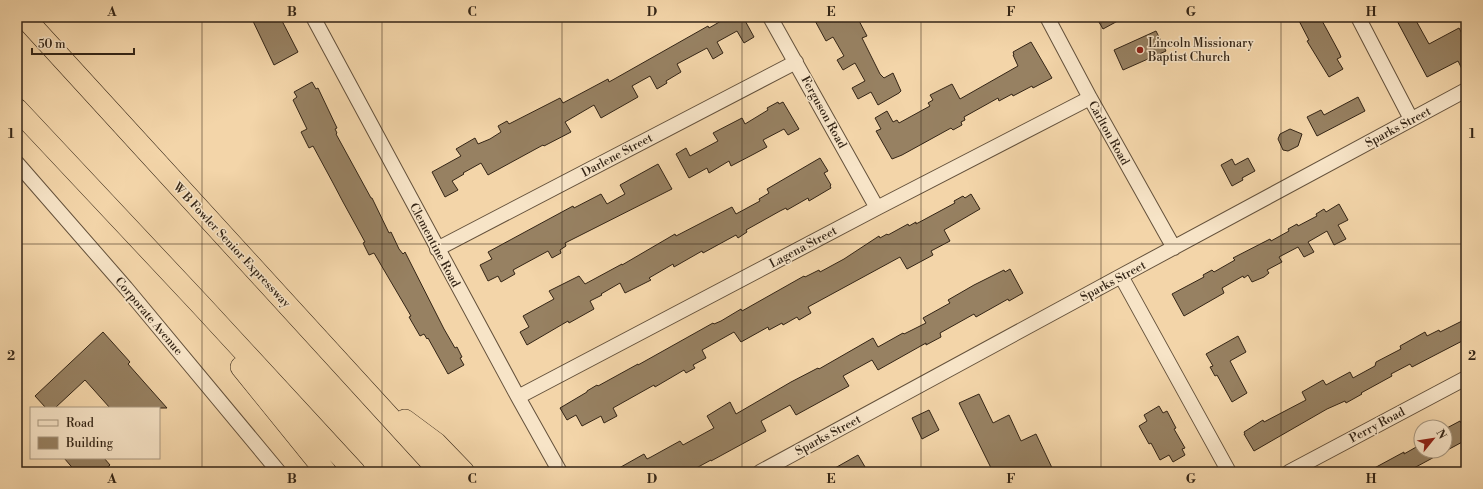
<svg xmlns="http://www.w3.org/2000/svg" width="1483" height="489" font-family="'Libre Bodoni',serif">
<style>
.building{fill:#978162;stroke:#342516}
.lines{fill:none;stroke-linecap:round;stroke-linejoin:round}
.minor-casing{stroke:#64513b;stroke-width:16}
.highway-casing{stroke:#342516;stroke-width:22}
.minor{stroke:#f7e4c7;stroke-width:14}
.highway{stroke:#f3d5a9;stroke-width:21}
.grid{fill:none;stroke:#342516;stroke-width:1;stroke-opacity:0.55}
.poi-dot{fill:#8f2418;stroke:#f7e4c7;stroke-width:1.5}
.labels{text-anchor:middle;stroke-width:3;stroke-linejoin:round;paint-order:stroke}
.poi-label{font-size:12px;fill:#342516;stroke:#f7e4c7;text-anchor:start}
.street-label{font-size:12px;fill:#342516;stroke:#f7e4c7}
.neatline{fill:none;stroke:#342516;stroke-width:1.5}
.grid-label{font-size:13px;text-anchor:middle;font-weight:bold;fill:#342516}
</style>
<rect width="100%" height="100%" fill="#f3d5a9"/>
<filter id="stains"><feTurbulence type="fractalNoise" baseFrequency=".005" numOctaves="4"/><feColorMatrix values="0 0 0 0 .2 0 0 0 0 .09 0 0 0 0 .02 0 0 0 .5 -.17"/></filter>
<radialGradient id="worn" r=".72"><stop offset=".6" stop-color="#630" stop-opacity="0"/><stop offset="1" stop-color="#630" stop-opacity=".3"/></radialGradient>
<!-- building -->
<path class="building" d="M251 17H280L298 52 274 65Z
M728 17H743L754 37 744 43 737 31 717 42 723 53 713 59 707 48 677 64 681 72 666 81 667 83 657 89 650 76 632 86 638 97 601 118 594 105 565 122 571 132 544 146 543 145 488 175 481 163 463 173 464 174 452 181 458 190 445 197 432 172 461 156 456 149 475 138 478 144 490 139 501 132 498 126 507 121 509 124 560 98 563 103 608 79 609 82 708 26 709 28Z
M813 17H857L867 36 862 38 880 74 884 78 893 73 901 91 899 93 878 105 871 92 858 99 852 88 865 81 855 63 843 70 837 60 844 56 833 37 826 41Z
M1096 17H1125L1103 29Z
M1297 17H1320L1339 52 1341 57 1337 59 1343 69 1329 77 1307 41 1309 40Z
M1395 17H1414L1429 44 1459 28 1466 41V77L1458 61 1427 77Z
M1156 31 1166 51 1123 70 1114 50Z
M1031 42 1052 78 1033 88 1032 86 1013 96 1012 94 999 101 998 98 964 117 965 120 961 122 962 125 953 130 951 128 902 155 892 159 876 131 881 129 875 118 887 111 893 122 897 120 899 123 930 106 928 103 933 100 930 95 952 84 960 99 1018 66 1013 55H1014L1013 52Z
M312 82 316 89 318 88 337 128 335 129 337 133 336 134 371 198H372L389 233 391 232 399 249 403 254 405 252 444 329 455 348 457 347 462 357 460 358 464 365 448 374 428 338 427 339 424 334 420 336 409 317 411 316 374 253 369 255 363 243 365 242 343 202 333 183 313 146 309 148 301 132 307 129 293 100 297 97 294 92Z
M1358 97 1365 111 1317 136 1307 117 1321 110 1324 115Z
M778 102 779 104 783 102 799 129 788 135 784 129 763 140 767 147 754 154 731 166 729 161 709 173 707 168 689 178 676 154 686 148 690 156 718 141 713 133 742 118 745 124 768 110 767 108Z
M1290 129 1302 134 1298 146 1288 151 1283 150 1278 139 1280 134Z
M820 158 828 171 824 173 831 185 830 186 831 188 809 201 808 198 787 210 786 208 780 211 746 230 747 232 738 238 736 235 703 253 702 251 674 267 673 264 649 278 651 280 625 293 620 283 601 294 602 295 590 301 594 309 569 323 568 321 527 345 520 332 529 327 523 316 554 299 549 291 579 276 585 284 622 264V265L675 234 676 236 732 207 736 214 760 201 759 199 769 193 767 189Z
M1248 158 1255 171 1242 178 1243 180 1232 186 1221 165 1232 159 1235 165Z
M658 164 672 189 565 243 566 246 560 250 561 253 552 258 548 251 513 270 515 274 501 282 498 276 488 281 480 265 492 259 488 252 573 206 574 208 601 194 607 204 625 194 620 185Z
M971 194 980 209 944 230 950 241 931 251 933 255 907 269 900 257 808 307 811 313 799 320 797 317 783 325 782 323 769 330 768 327 741 342 734 332 702 350 706 358 693 365 695 368 686 373 684 370 655 387 654 385 613 408 617 416 604 423 601 416 582 426 576 415 567 420 560 408 587 392V391L597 385 598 386 638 364V365L713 323 714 324 721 321 741 309 742 311 804 276 805 277 819 270 820 272 844 259 879 236 880 238 887 234 888 235 908 224 909 226 916 222V224L955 203 954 201 963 196 965 198Z
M1339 204 1348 220 1338 225 1346 239 1334 245 1327 231 1308 242 1314 252 1304 257 1298 247 1279 257 1282 262 1267 270 1269 273 1264 277 1252 282 1248 275 1244 278 1243 276 1222 288 1224 293 1184 316 1172 294 1204 277 1203 275 1212 270 1214 272 1235 260 1233 258 1270 239 1271 241 1289 231 1288 229 1297 224 1298 226 1317 216 1316 214 1324 209 1326 212Z
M1010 269 1023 293 1009 301 1008 299 976 317 974 314 940 333 941 337 926 345V343L878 370 872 360 843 376 849 386 796 415 790 405 761 421 766 431 711 461V460L689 472H612L644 454 647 459 651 457 680 441 683 445 714 428 707 416 730 402 736 414 791 382 816 369 818 368 819 369 873 338 878 347 903 333 904 334 926 323 923 318 950 303 948 300 974 285 1004 270 1005 272Z
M1466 319V339L1412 367 1410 364 1391 374 1392 376 1361 393 1362 394 1346 403 1345 401 1327 409 1254 451 1244 434H1245L1244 432 1263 420 1264 422 1306 400 1302 392 1323 380 1326 385 1350 372 1353 378 1375 366 1376 362 1401 349 1400 346 1425 332 1427 336 1439 330 1440 332Z
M103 332 130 362 128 364 167 408H110L85 380 55 408H46L35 396Z
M1238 336 1246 352 1230 361 1247 393 1232 402 1217 375 1215 376 1210 367 1213 366 1206 354Z
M979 394 993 423 1009 415 1021 441 1036 434 1054 472H993L959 403Z
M1159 406 1163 413 1167 411 1176 428 1174 429 1185 448 1182 449 1185 455 1173 462 1169 455 1160 460 1151 443 1149 444 1139 426 1147 421 1144 415Z
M929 410 939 430 922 439 912 418Z
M1466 420V440L1414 468 1416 472H1367L1404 452V454L1418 446 1421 451H1445V429L1460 421 1461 423Z
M858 455 868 472H828Z
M64 458H104L110 465 102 472H76Z"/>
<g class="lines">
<defs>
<path id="minor" d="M313 17 518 397 560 472
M770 17 877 208
M1047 17 1090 98 1174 248
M1358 17 1411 119
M17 163 126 288 279 472
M437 249 796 62
M1121 276 1229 472
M518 397 877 208 1090 98
M760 472 1121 276 1466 90
M1289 472 1466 378"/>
<path id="highway" d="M24 17 440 472
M17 109 200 304 355 472
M241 367 326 472
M405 420 436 443 464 472"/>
</defs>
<!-- minor casing -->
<use href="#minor" class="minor-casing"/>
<!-- highway casing -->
<use href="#highway" class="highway-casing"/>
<!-- minor -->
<use href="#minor" class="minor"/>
<!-- highway -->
<use href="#highway" class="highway"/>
</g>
<!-- grid -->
<path class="grid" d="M202 17V472M382 17V472M562 17V472M742 17V472M921 17V472M1101 17V472M1281 17V472M17 244H1466"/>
<!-- markers -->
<circle class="poi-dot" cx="1140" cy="50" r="4"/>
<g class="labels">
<!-- poi labels -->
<g class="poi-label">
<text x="1148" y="47">Lincoln Missionary<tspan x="1148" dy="14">Baptist Church</tspan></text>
</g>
<!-- street labels -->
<g class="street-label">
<text transform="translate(824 112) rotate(61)" y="4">Ferguson Road</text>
<text transform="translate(1398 127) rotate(-28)" y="4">Sparks Street</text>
<text transform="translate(1109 133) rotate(61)" y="4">Carlton Road</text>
<text transform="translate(617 155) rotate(-28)" y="4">Darlene Street</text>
<text transform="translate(232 245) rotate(47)" y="4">W B Fowler Senior Expressway</text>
<text transform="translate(435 245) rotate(62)" y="4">Clementine Road</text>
<text transform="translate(803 247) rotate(-28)" y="4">Lagena Street</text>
<text transform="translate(1113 281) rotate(-28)" y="4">Sparks Street</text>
<text transform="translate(149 316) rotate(50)" y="4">Corporate Avenue</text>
<text transform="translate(1377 425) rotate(-28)" y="4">Perry Road</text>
<text transform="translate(828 435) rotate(-28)" y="4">Sparks Street</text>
</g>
</g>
<!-- margin -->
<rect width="1483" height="489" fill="none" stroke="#f3d5a9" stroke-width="44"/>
<!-- legend -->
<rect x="30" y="407" width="130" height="52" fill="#f7e4c7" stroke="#a99880"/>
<rect x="38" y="420" width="20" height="6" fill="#f7e4c7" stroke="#a99880"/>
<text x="66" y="427" font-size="12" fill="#342516">Road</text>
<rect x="38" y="437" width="20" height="12" fill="#978162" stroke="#a99880"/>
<text x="66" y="447" font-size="12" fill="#342516">Building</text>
<!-- north arrow -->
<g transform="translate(1433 439) rotate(60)"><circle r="19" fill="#f7e4c7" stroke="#a99880"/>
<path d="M0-3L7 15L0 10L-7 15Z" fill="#8f2418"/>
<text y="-6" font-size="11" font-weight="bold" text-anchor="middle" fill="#342516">N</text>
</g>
<!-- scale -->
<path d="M32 48v6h102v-6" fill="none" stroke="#342516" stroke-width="2"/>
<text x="38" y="48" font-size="12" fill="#342516" stroke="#f7e4c7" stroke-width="3" paint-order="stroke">50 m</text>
<rect x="22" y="22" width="1439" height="445" class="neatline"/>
<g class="grid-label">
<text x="112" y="16">A</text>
<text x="292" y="16">B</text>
<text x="472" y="16">C</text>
<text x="652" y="16">D</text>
<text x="831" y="16">E</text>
<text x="1011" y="16">F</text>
<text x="1191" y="16">G</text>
<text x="1371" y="16">H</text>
<text x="11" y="138">1</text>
<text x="1472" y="138">1</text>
<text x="11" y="360">2</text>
<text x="1472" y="360">2</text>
<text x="112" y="483">A</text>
<text x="292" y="483">B</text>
<text x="472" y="483">C</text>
<text x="652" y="483">D</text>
<text x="831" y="483">E</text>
<text x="1011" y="483">F</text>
<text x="1191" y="483">G</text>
<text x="1371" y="483">H</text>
</g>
<rect width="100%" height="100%" filter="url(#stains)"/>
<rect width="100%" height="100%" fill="url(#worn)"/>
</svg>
